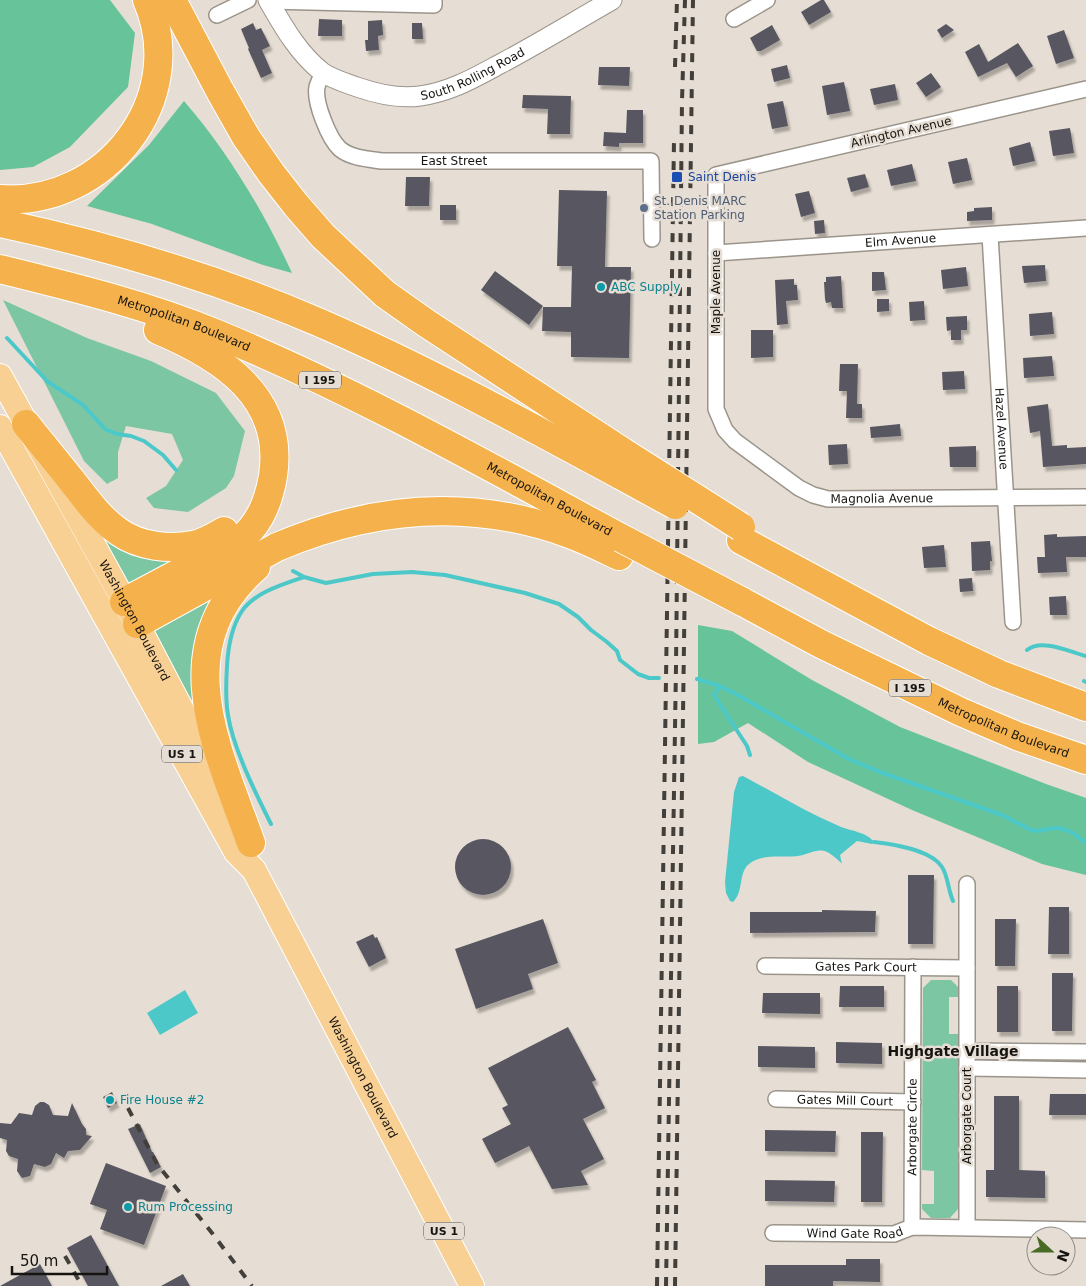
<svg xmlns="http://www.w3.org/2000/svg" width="1086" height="1286" font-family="'DejaVu Sans',sans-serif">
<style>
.green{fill:#7dc6a4}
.forest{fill:#67c39a}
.water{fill:#4dc8c9}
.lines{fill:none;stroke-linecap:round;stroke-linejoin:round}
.stream{stroke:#4dc8c9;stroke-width:4}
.building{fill:#585660;filter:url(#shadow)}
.minor-casing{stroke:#9b948a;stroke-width:18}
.tertiary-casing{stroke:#9b948a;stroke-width:21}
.primary-casing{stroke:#fff;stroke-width:26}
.motorway-casing{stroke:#fff;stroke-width:30}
.minor{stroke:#fff;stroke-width:15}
.tertiary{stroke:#fff;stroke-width:19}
.primary{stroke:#f8d094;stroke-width:24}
.motorway{stroke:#f4b14c;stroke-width:28}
.rail{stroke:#43403b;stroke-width:4;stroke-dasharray:9 9;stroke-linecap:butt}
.motorway-bridge-casing{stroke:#fff;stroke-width:30;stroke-linecap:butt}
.motorway-bridge{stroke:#f4b14c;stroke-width:28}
.transit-dot{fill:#1a4fb4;stroke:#e6ded4;stroke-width:2}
.service-dot{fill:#5c6f8a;stroke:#e6ded4;stroke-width:2}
.culture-dot{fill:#0f9aa8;stroke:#e6ded4;stroke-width:2}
.labels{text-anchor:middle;stroke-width:5;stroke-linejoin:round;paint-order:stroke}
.shield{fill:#e6ded4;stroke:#54514b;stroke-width:1}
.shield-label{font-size:11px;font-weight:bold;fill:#161410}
.street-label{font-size:12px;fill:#161410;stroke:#e6ded4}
.transit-label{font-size:12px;fill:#164399;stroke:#e6ded4;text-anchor:start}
.service-label{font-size:12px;fill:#4e5e75;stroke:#e6ded4;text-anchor:start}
.culture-label{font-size:12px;fill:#0d838f;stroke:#e6ded4;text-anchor:start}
.neighbourhood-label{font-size:14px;font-weight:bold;fill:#161410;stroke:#e6ded4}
</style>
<defs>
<filter id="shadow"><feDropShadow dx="2.5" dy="4.5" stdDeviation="1" flood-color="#0004"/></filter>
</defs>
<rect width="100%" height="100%" fill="#e6ded4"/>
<!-- green -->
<path class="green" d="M3 300 87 338 151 361 216 393 245 431 234 476 226 488 188 512 154 508 146 498 166 486 183 460 172 434 126 426 118 452V478L107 484 84 461Z
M89 514 187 553 127 587Z
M231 581 200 715 152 631Z
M931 980H951L959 988V997H949V1034H959L958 1209 950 1218H931L922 1209V1204H934V1171L922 1170 923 988Z"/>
<!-- forest -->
<path class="forest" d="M0 0H110L135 33 128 87 70 147 33 167 0 170Z
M184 101C228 152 264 212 292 273L263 265 152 224 87 206 149 145Z
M698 625 732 631 812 680 900 727 1046 784 1086 798V875L1042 864 912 810 808 762 748 723 714 742 698 744Z"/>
<!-- water -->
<path class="water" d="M743 776C775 793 806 812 839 826 850 831 867 832 874 842L872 844 857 841 840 855 842 864C840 861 828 851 824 851 815 849 807 855 798 856 782 858 763 853 749 864 738 873 744 892 733 902L730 901 726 893 725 882 734 792 739 777Z
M185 990 198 1013 160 1035 147 1013Z"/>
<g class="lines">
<!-- stream -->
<path class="stream" d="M7 338 47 381 83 405 105 429 117 434 131 436 144 441 163 455 176 470
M293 571 304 577 326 583 373 574 412 572 445 575 525 593 559 604 578 617 591 630 607 642 617 651 620 660 638 674 649 678H659
M1027 650C1042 638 1070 652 1086 656
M697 679 720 686 736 694 849 759 880 772 1002 815 1031 830 1039 831 1047 829 1060 828 1073 833 1086 843
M1084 681 1086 682
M720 686 714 695 747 746 750 755
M271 824C256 794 233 748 228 715 225 698 226 682 227 666 228 648 232 626 242 611 255 592 284 584 304 577
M874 842C892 844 931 850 942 867 948 876 948 890 953 901"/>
</g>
<!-- building -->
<path class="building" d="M821 0H824L831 12 809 25 801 12Z
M319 19 342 20V36H318Z
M382 20 383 35 378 36 379 50 366 51 365 40H368V21Z
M253 23 256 30 261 28 270 46 262 50 272 73 261 78 248 49 249 48 241 29Z
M412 23H422L423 39H412Z
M946 24 954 30 942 38 937 30Z
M772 25 780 40 761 51H757L750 38Z
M1064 30 1074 58 1056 64 1047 36Z
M1018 43 1033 66 1016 77 1007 63 978 77 965 52 979 44 988 62Z
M787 65 790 78 774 82 771 69Z
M599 67H630L629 86 598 85Z
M931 73 941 87 926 97 916 83Z
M844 82 850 111 827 115 822 86Z
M895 84 898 100 874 105 870 89Z
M523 95 571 96 570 134H547L548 109 522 108Z
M783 101 788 126 772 129 767 104Z
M627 110H643V143H619V147L603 146 604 132 626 133Z
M1070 128 1074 153 1053 156 1049 131Z
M1030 142 1035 161 1013 166 1009 148Z
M967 158 972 180 953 184 948 162Z
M912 164 916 181 891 186 887 170Z
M865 174 869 187 851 192 847 178Z
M406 177H430L429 206H405Z
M559 190 607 191 605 267H631L629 358 571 357V332L542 331 543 307H571L572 266H557Z
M809 191 815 213 801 217 795 194Z
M440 205H456V220H440Z
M992 207V220L967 221V212L974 211V208Z
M824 220 825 233 815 234 814 221Z
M1045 265 1046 281 1024 283 1022 266Z
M966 267 968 286 943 289 941 270Z
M495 271 543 306 529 325 481 290Z
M872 272H884L886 290 872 291Z
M841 276 843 308H832L831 302 826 303 825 299 824 282H826V277Z
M794 279V285H797L798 300 786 301 788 324 777 325 775 280Z
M877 299H889V311L877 312Z
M924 301 925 320 910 321 909 302Z
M1052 312 1054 334 1030 336 1029 314Z
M967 316V330H961V340H951V330L947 331 946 317Z
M751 330H773V357L751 358Z
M1052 356 1054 376 1024 378 1023 358Z
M840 364H858L857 404H862V418H846L847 391H839Z
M964 371 965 389 943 390 942 372Z
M1048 404 1052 446 1067 445V448L1086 447V464L1043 467 1040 431 1030 433 1027 407Z
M900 424 901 436 871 438 870 427Z
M847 444 848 464 829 465 828 445Z
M976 446V467H950L949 447Z
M1057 534V537L1086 536V557H1066L1067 572 1038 573 1037 557H1045L1044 535Z
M990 541 992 561H990V570L972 571 971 542Z
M944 545 946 567 924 568 922 547Z
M972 578 973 591 960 592 959 579Z
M1066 596 1067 615H1050L1049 597Z
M455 867a28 28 0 1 1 56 0a28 28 0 1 1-56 0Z
M908 875H934L933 944H908Z
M1049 907H1069V954H1048Z
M822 910 876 911 875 932 750 933V912H822Z
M543 919 558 963 528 974 533 989 476 1009 455 949Z
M995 919H1016L1015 966H995Z
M373 934 375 938 377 937 386 958 369 967 356 942Z
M1052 973H1073L1072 1031H1052Z
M840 986H884V1007H839Z
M997 986H1018V1032H997Z
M763 993H820V1014L762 1013Z
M568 1027 596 1080 592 1082 605 1108 583 1119 604 1159 581 1171 588 1185 552 1189 529 1146 495 1163 482 1139 511 1124 502 1108 508 1105 488 1068Z
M836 1042 882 1043V1064L836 1063Z
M758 1046 815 1047V1068L758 1067Z
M112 1092 117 1103 108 1108 103 1097Z
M1050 1094H1086V1115H1049Z
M994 1096H1019V1170L1045 1171V1198L986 1197V1170H994Z
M40 1102H44L49 1105 53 1115 68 1116 72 1103 82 1124 86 1129V1135L92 1136 80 1150 68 1151 64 1158 56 1153 51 1164 45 1167 34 1164 30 1176 22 1178 17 1171 18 1159 9 1156 6 1151 7 1140 0 1138V1123L11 1124 19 1113 32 1115 35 1106Z
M140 1124 152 1152H153L161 1167 150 1173 128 1129Z
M765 1130 836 1131 835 1152 765 1151Z
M861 1132H883L882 1202H861Z
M106 1163 166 1186 144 1245 100 1229 107 1210 90 1204Z
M765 1180 835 1181 834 1202 765 1201Z
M91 1235 119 1286H88L67 1248Z
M846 1259H880V1282L833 1281V1286H765V1265H846Z
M40 1264 52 1286H0Z
M183 1274 190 1286H161Z"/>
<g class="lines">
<defs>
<g id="minor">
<path d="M269 1 434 5V0"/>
<path d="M217 15 248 0"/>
<path d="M734 19 767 0"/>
<path id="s1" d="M323 73C321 77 318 83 317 87 314 102 329 139 340 149 351 158 368 159 382 161H651L652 239"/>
<path id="s2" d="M1086 89 716 175V409L725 430 735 441 799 488 813 495 828 499 1086 497"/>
<path id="s3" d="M990 235 1013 622"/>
<path id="s4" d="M716 253 1086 228"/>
<path id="s5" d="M765 966 967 968"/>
<path d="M967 1051 1086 1052"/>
<path d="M967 1068 1086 1070"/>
<path id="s6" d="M776 1099 913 1102"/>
<path id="s7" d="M912 1227 913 967"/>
<path d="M967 1227V884"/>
<path id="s8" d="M773 1233 894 1234 912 1227 1086 1230"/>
</g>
<g id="tertiary">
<path id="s9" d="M268 0C283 26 298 53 322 72 332 79 346 83 357 87 377 94 398 99 420 96 450 92 474 78 500 64 538 44 575 21 612 0"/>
</g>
<g id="primary">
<path id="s10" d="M0 376 137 624 221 785"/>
<path id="s11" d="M0 427 236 852 254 870 472 1286"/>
</g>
<g id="motorway">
<path d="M172 0 220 91 246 137 271 173 296 205 323 236 385 294 426 323 623 452"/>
<path d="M0 199C105 207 190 99 147 0"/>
<path d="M0 223C108 246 216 278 318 322 422 367 522 422 622 476"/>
<path id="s12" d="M0 269C73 287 147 305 217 334 356 391 488 466 621 538"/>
<path d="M26 424C41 443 57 462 72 481 86 499 100 519 119 532 139 546 169 550 193 545 204 543 214 537 224 531"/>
<path d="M741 540 929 641 999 674 1086 707"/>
<path id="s13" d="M741 601 821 644 961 712 1017 736 1086 760"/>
<path d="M124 602 237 542C242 538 247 534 251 529 263 515 270 494 273 476 285 397 222 357 158 330"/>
<path d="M137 624 277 547C371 507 469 498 567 533 585 539 602 548 619 556"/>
<path d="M251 843C218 750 165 647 256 567"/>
</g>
</defs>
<!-- minor casing -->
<use href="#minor" class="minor-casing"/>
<!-- tertiary casing -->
<use href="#tertiary" class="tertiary-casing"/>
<!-- primary casing -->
<use href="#primary" class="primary-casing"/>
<!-- motorway casing -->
<use href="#motorway" class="motorway-casing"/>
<!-- minor -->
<use href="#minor" class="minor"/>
<!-- tertiary -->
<use href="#tertiary" class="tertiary"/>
<!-- primary -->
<use href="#primary" class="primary"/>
<!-- motorway -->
<use href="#motorway" class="motorway"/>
<!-- rail -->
<path class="rail" d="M675 67 677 0
M128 1108 157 1164 212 1233 252 1286
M65 1256 82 1286
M657 1286 674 140
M666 1286 676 667 682 101 685 0
M675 1286 693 0"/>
<defs>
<path id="motorway-bridge" d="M623 452 741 527
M622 476 675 505
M621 538 741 601"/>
</defs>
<!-- motorway-bridge casing -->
<use href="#motorway-bridge" class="motorway-bridge-casing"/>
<!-- motorway-bridge -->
<use href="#motorway-bridge" class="motorway-bridge"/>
</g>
<!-- markers -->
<rect class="transit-dot" x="671" y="171" width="12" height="12" rx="2.5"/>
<circle class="service-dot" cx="644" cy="208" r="5"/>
<g class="culture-dot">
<circle cx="601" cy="287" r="5"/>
<circle cx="110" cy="1100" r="5"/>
<circle cx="128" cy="1207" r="5"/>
</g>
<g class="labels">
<!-- shield labels -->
<g class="shield">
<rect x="299" y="371.5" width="42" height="17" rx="4"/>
<rect x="889" y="679.5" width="42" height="17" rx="4"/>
<rect x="162" y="745.5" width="40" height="17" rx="4"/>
<rect x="424" y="1222.5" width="40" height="17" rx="4"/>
</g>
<g class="shield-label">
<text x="320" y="384">I 195</text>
<text x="910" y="692">I 195</text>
<text x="182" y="758">US 1</text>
<text x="444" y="1235">US 1</text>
</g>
<!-- street labels -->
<g class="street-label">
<text dy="4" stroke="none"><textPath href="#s9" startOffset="250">South Rolling Road</textPath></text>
<text transform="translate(901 132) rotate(-13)" y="4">Arlington Avenue</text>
<text dy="4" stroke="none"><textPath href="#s1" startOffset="199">East Street</textPath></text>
<text dy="4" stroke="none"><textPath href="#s4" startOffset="185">Elm Avenue</textPath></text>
<text transform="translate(716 292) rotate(-90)" y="4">Maple Avenue</text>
<text dy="4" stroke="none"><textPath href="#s12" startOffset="192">Metropolitan Boulevard</textPath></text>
<text dy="4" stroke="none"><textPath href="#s3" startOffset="194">Hazel Avenue</textPath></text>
<text dy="4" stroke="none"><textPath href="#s12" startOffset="598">Metropolitan Boulevard</textPath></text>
<text dy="4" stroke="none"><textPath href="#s2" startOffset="816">Magnolia Avenue</textPath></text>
<text dy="4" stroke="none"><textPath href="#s10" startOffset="279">Washington Boulevard</textPath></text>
<text dy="4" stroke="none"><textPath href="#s13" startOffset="292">Metropolitan Boulevard</textPath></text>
<text dy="4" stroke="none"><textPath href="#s5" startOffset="101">Gates Park Court</textPath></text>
<text dy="4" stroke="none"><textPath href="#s11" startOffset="746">Washington Boulevard</textPath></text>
<text dy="4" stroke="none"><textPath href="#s6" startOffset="69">Gates Mill Court</textPath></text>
<text transform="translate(967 1116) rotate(-90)" y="4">Arborgate Court</text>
<text dy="4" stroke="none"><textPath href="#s7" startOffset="100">Arborgate Circle</textPath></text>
<text dy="4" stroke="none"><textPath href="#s8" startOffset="82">Wind Gate Road</textPath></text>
</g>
<!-- transit labels -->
<g class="transit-label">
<text x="688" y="181">Saint Denis</text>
</g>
<!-- service labels -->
<g class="service-label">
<text x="654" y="205">St. Denis MARC<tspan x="654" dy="14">Station Parking</tspan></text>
</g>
<!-- culture labels -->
<g class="culture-label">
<text x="611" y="291">ABC Supply</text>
<text x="120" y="1104">Fire House #2</text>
<text x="138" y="1211">Rum Processing</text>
</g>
<!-- neighbourhood labels -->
<g class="neighbourhood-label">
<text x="953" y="1056">Highgate Village</text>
</g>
</g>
<!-- north arrow -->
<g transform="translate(1051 1251) rotate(111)"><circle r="24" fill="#e6ded4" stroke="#938d86"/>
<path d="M0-4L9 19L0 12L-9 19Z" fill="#486c25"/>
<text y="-8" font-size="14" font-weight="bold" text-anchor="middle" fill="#161410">N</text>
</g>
<!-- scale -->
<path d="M12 1266v8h95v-8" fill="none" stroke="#161410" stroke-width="2.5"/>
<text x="20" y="1266" font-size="15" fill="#161410" stroke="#e6ded4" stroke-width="4" paint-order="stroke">50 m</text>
</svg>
